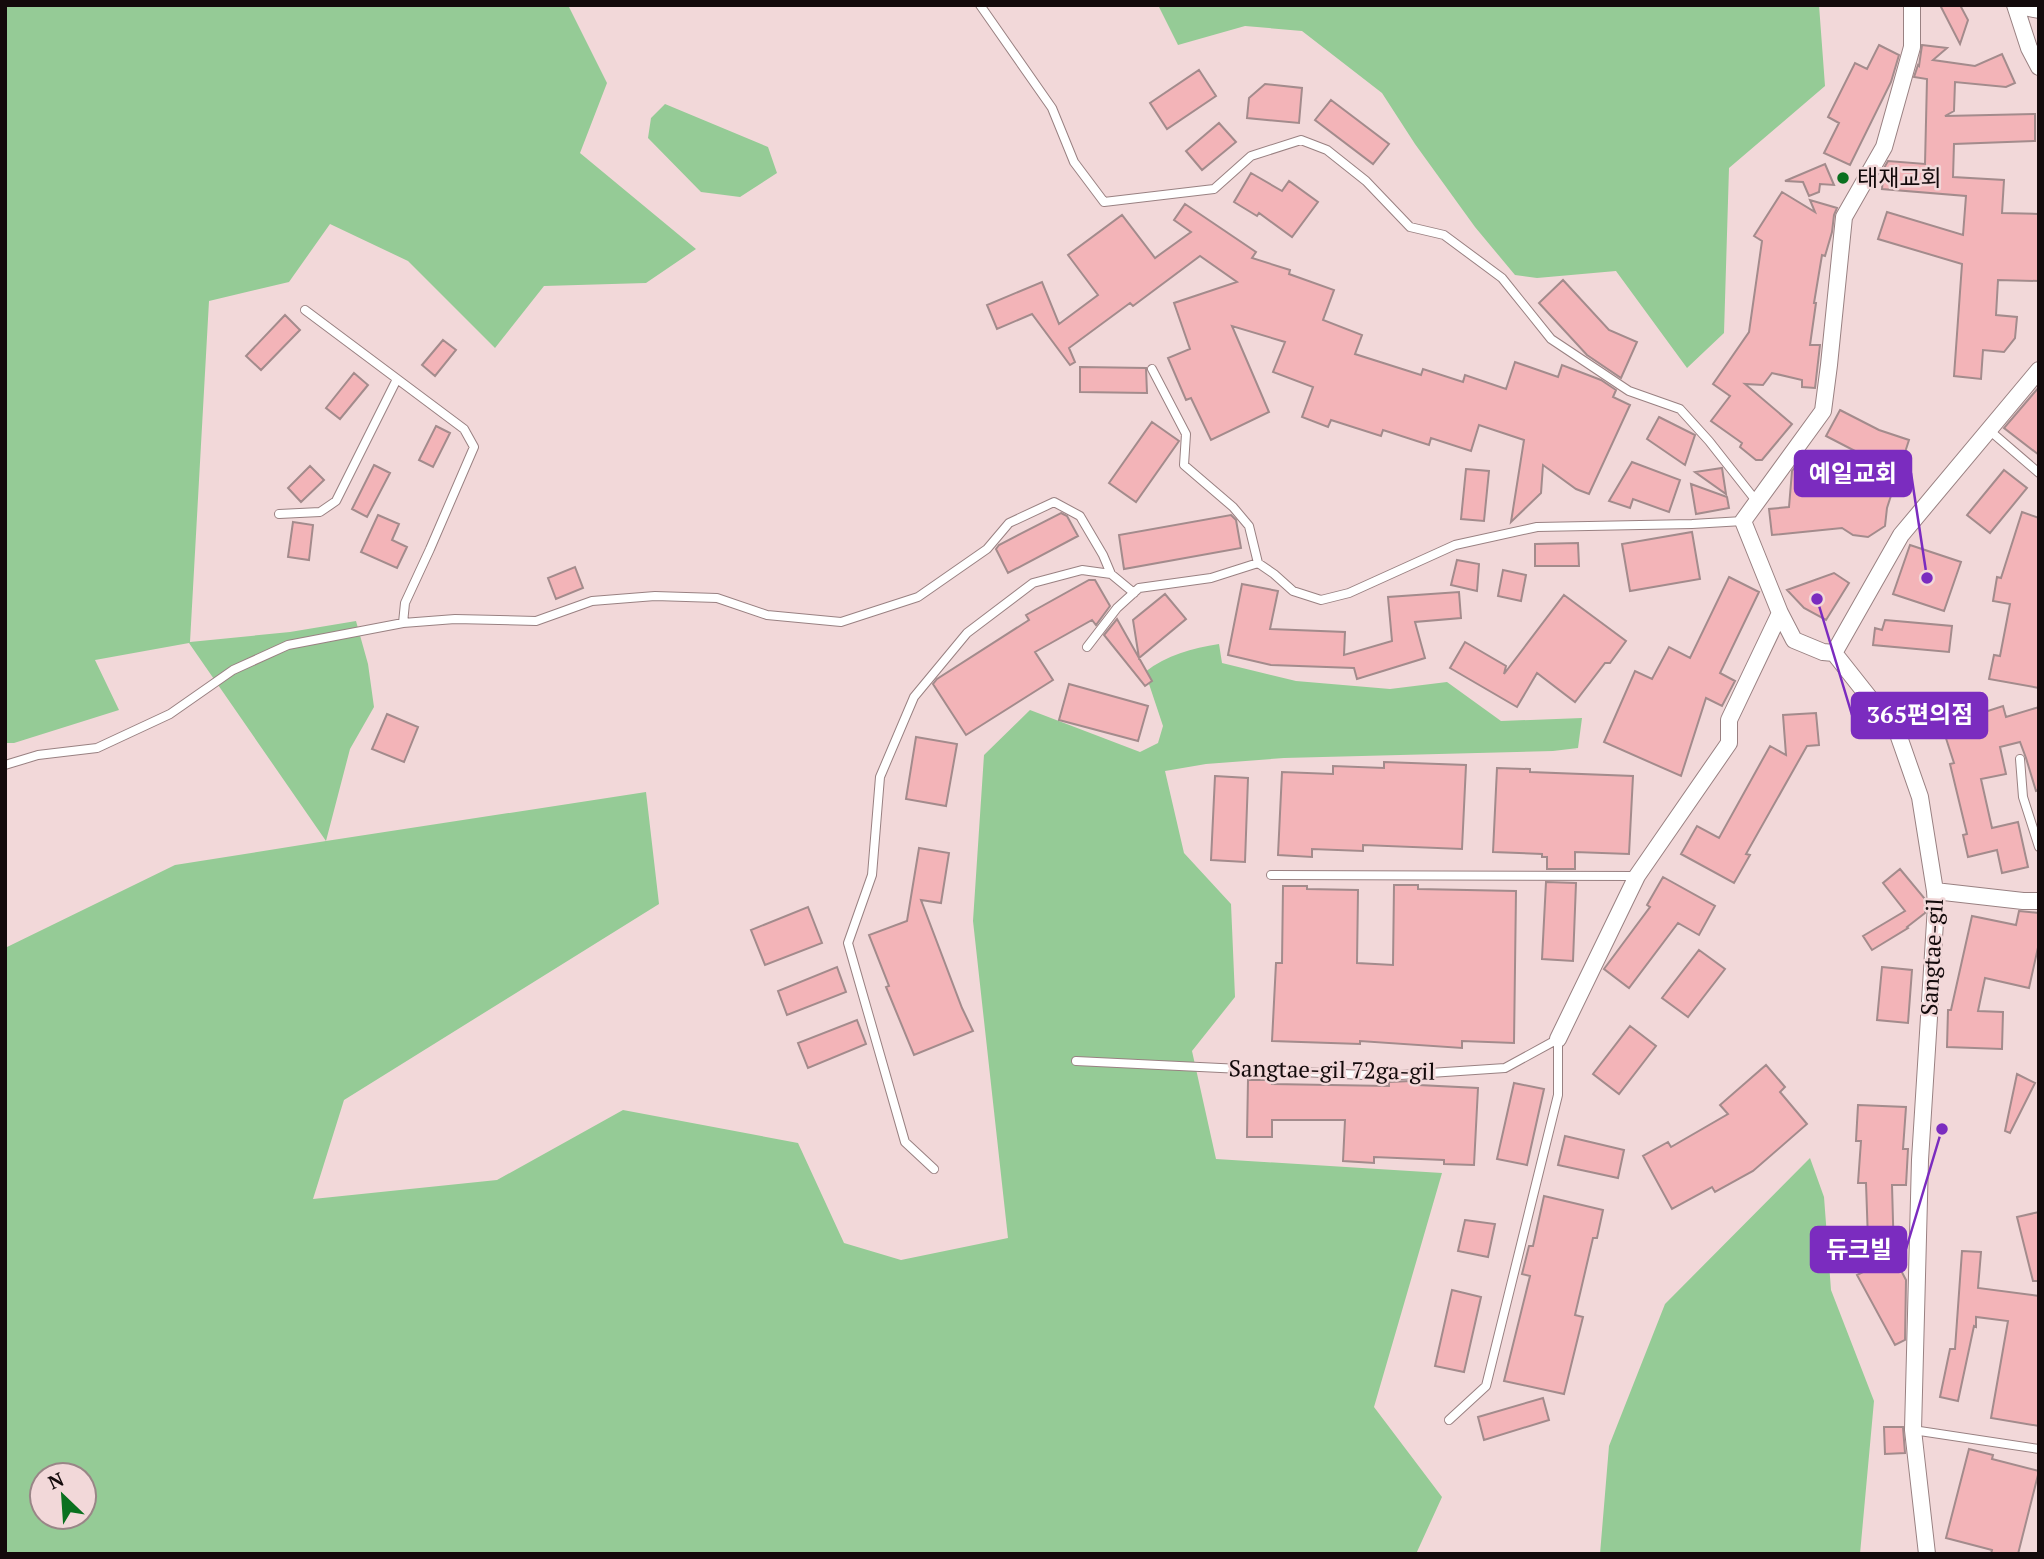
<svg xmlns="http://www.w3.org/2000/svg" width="2044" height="1559" font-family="'PT Serif','Noto Sans KR',serif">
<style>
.green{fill:#95cb96;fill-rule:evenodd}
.building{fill:#f3b4b8;stroke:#a38b8c;stroke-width:2}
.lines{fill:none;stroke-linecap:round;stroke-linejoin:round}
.lane-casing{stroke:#998182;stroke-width:10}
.street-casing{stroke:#998182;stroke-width:18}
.lane{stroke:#fff;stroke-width:8}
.street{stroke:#fff;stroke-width:16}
.poi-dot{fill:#0a701f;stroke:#f2d8d9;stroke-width:2.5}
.labels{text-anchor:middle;stroke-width:5;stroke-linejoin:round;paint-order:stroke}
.poi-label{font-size:23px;fill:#130a0b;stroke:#f2d8d9;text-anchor:start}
.street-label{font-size:23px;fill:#130a0b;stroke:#f2d8d9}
.leader{fill:none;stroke:#7b2cbf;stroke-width:2.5}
.callout-dot{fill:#7b2cbf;stroke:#f2d8d9;stroke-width:2.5}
.callout{fill:#7b2cbf;stroke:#7b2cbf;stroke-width:2.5}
.callout-label{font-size:24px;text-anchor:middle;font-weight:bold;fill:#fff}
</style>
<rect width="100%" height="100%" fill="#f2d8d9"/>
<!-- green -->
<path class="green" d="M5 5H568L607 83 580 153 696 249 646 283 544 286 495 348 408 261 330 224 289 282 209 301 190 642 290 632 356 621 368 664 374 707 350 749 326 841 646 792 659 904 344 1100 313 1199 497 1180 623 1110 798 1143 844 1243 901 1260 1008 1238 973 921 984 755 1030 710 1140 752 1158 743 1163 726 1145 672C1167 655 1192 648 1219 644L1222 663 1296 681 1390 689 1447 682 1501 721 1582 718 1578 748 1553 751 1284 758 1206 764 1165 771 1184 853 1231 904 1235 997 1192 1051 1216 1159 1442 1173 1374 1407 1442 1497 1416 1554H5V948L175 865 326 841 189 643 95 660 119 710 14 743H5ZM42 1475H84V1517H42Z
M1158 5H1819L1825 86 1729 168 1724 333 1687 368 1616 271 1537 278 1515 275 1475 227 1415 144 1382 93 1302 31 1245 26 1178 45Z
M665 104 768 147 777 173 740 197 701 192 648 138 651 118Z
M1810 1158 1824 1197 1831 1290 1874 1401 1860 1554H1600L1609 1446 1665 1304Z"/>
<!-- building -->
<path class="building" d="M1940 5H1960L1968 20 1960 44Z
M1879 45 1899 55 1891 82 1850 165 1824 153 1839 123 1828 117 1855 63 1867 69Z
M1922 45 1947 48 1933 60 1975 66 2002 54 2015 83 2006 87 1955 82 1954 111 1945 116 2035 114V141L1954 144 1953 177 2004 180 2002 213 2039 214V281L1998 280 1996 315 2017 317 2015 338 2004 352 1983 350 1981 379 1954 376 1962 264 1878 239 1887 212 1963 235 1966 196 1882 189 1884 168 1888 161 1925 164 1927 79 1914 77 1918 65 1919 66Z
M1199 70 1216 96 1167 129 1150 103Z
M1265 84 1302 88 1299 123 1247 118 1249 98Z
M1331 100 1389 144 1373 164 1315 120Z
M1219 123 1236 142 1202 170 1186 151Z
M1825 164 1834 185 1820 184 1819 192 1809 196 1803 182 1785 181Z
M1251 173 1282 191 1289 181 1318 202 1292 237 1259 213 1257 216 1234 202Z
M1782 192 1815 212 1810 200 1837 208 1834 215 1832 232 1825 256 1822 255 1814 303H1816L1810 345H1820L1815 388 1802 387V380L1772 373 1763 385 1745 384 1792 424 1762 460H1756L1740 447 1742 443 1711 421 1730 396 1713 384 1749 332 1762 241 1754 236Z
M1185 204 1256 252 1252 258 1290 270 1289 274 1334 290 1323 320 1362 335 1355 354 1421 375 1423 369 1463 382 1465 375 1506 389 1515 362 1558 377 1562 365 1601 380 1616 390 1613 397 1630 405 1589 494 1576 489 1543 465 1541 493 1511 522 1524 440 1479 425 1471 451 1431 438 1429 445 1383 430 1381 436 1331 420 1328 427 1302 417 1313 387 1273 372 1285 342 1232 326 1269 412 1211 440 1191 398 1186 400 1168 358 1190 349 1174 303 1237 282 1200 256 1133 306 1130 303 1069 348 1075 362 1070 365 1032 314 997 329 987 305 1042 282 1059 324 1098 295 1068 255 1122 215 1155 258 1191 232 1174 220Z
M1563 280 1609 330 1637 342 1621 378 1587 355 1539 303Z
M285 315 300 330 261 370 246 356Z
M443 340 456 350 435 376 422 365Z
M1080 367 1146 368 1147 393 1080 392Z
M354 373 368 385 340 419 326 408Z
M2039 387V455L2004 428Z
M1840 410 1879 430 1909 440 1887 508 1885 526 1868 537 1853 535 1842 528 1772 535 1769 509 1789 507 1792 471 1801 459 1886 467 1826 436Z
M1659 417 1695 435 1685 465 1647 439Z
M1152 422 1179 441 1136 502 1109 483Z
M436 426 450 433 433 467 419 460Z
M1632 462 1680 480 1669 512 1633 499 1630 508 1609 501Z
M374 465 390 473 367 517 352 509Z
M310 466 324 480 301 502 288 488Z
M1722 468 1726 494 1695 472Z
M1466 469 1489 471 1484 521 1461 519Z
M2004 470 2027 488 1990 533 1967 515Z
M1691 484 1727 497 1729 508 1696 514Z
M2022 512 2039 518V688L1989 679 1994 655 2000 656 2010 604 1993 601 1997 577 2001 578Z
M1061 513 1067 516 1078 536 1008 573 996 549 999 545Z
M378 515 399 524 392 540 407 547 397 568 361 552Z
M1231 515 1236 520 1241 548 1124 569 1119 535Z
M293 522 313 525 309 560 288 557Z
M1692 532 1700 579 1630 591 1622 544Z
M1578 543 1579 566H1535V544Z
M1910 545 1961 562 1944 611 1893 594Z
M1457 560 1479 564 1477 591 1451 585Z
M575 567 583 588 556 599 548 578Z
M1503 570 1526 575 1521 601 1498 596Z
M1834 573 1849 583 1826 620 1804 608 1787 590Z
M1729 577 1759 592 1720 673 1735 681 1722 706 1706 698 1681 776 1604 742 1635 671 1652 679 1669 647 1690 658Z
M1089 580H1095L1110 606 1096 625 1092 620 1035 652 1053 680 966 735 933 684 937 679 1029 620 1026 615Z
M1242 584 1278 591 1270 629 1345 632 1344 655 1392 641 1388 597 1459 592 1461 618 1415 622 1425 658 1357 679 1354 668 1271 665 1228 655Z
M1165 594 1186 619 1139 658 1133 620Z
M1564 595 1626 641 1610 663H1605L1575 702 1537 673 1517 707 1450 668 1465 642 1506 666 1504 674Z
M1117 619 1152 681 1145 686 1104 635Z
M1885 620 1952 626 1949 652 1873 645 1875 628 1882 630Z
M1069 684 1148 706 1138 741 1059 720Z
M2003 706 2006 717 2039 707V790L2036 791 2026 758 2020 742 2000 747 2006 774 1981 779 1992 828 2018 822 2028 867 2002 873 1997 850 1968 857 1963 835 1967 834 1950 764 1954 763 1942 726Z
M1816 713 1819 745 1807 746 1746 854 1750 855 1734 883 1681 854 1697 826 1719 838 1770 746 1786 755 1783 715Z
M387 714 418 727 404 762 372 749Z
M916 737 957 744 946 806 906 799Z
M1384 762 1466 765 1462 849 1363 845V851L1312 849V857L1278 855 1282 772 1333 774V766L1384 768Z
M1497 768 1530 769V772L1633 776 1629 854 1575 852V869H1547V857H1542V854L1493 852Z
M1215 776 1248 778 1245 862 1211 860Z
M919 848 949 853 941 903 921 900 962 1008 973 1031 914 1055 886 987 889 986 869 935 907 921Z
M1900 869 1925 899V913L1907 927 1908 928 1872 950 1863 936 1905 911 1883 883Z
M1663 877 1715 906 1699 935 1678 923 1629 988 1604 969 1650 907 1647 905Z
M1546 882 1576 883 1573 961 1542 959Z
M1394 885H1418V889L1516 891 1514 1043 1462 1041V1048L1360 1041V1044L1272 1041 1276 963H1282L1283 886H1307V889L1358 890 1357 963 1393 965Z
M808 907 822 943 765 965 751 930Z
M2019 911 2039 913V943L2029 988 1985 978 1978 1011 2003 1012 2002 1049 1947 1047 1948 1010H1951L1972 916 2016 925Z
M1699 950 1725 969 1688 1017 1662 998Z
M837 967 846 992 787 1015 778 991Z
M1882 967 1912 970 1908 1023 1877 1020Z
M857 1020 866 1044 808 1068 798 1043Z
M1630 1026 1656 1046 1619 1094 1593 1074Z
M1766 1065 1785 1087 1780 1092 1807 1124 1753 1171 1715 1192 1712 1187 1672 1209 1643 1156 1668 1142 1671 1147 1728 1114 1720 1105Z
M2017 1074 2035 1083 2010 1133 2005 1131Z
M1248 1080H1272V1084L1389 1086V1082L1411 1081H1419V1085L1478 1088 1474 1165 1444 1164V1160L1374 1157V1163L1343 1161 1345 1120H1272V1137H1247Z
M1514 1083 1544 1089 1527 1165 1497 1159Z
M1858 1105 1906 1107 1903 1149H1908L1906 1185H1892L1894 1257 1906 1280 1905 1340 1895 1345 1857 1275 1869 1269 1866 1183H1858L1861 1141H1856Z
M1565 1136 1624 1150 1618 1178 1558 1165Z
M1544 1196 1603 1210 1597 1238H1593L1575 1315 1583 1317 1564 1394 1504 1381 1530 1276 1522 1274 1529 1246H1533Z
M2039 1212V1281H2033L2017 1217Z
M1465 1220 1495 1224 1488 1257 1458 1251Z
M1962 1251 1981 1252 1978 1288 2039 1296V1426L1991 1418 2008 1321 1976 1317V1327L1974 1326 1958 1401 1940 1397 1950 1349H1955Z
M1452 1290 1481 1297 1464 1372 1435 1366Z
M1543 1398 1549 1420 1484 1440 1478 1417Z
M1884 1427H1903L1905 1453 1885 1454Z
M1969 1449 1993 1455 1992 1459 2039 1471 2018 1554H1991L1992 1550 1946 1538Z"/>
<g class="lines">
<defs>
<path id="lane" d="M980 5 1052 108 1074 162 1104 202 1214 189 1251 156 1301 140 1327 150 1366 181 1410 227 1444 235 1502 278 1551 339 1629 391 1680 409 1709 441 1757 502
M305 310 464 429 474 447 430 549 405 603 403 623
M1152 369 1186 434 1184 465 1233 507 1249 526 1258 563 1274 574 1293 591 1321 600 1349 593 1455 545 1537 527 1692 524 1743 521
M1989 430 2039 473
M279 514 320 512 336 501 397 379
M1087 647 1117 608 1139 588 1211 578 1258 563
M2020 759 2023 797 2039 847
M5 765 38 755 97 748 170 714 233 670 288 645 403 623 455 619 536 621 592 601 655 596 717 598 767 615 841 622 918 597 987 549 1009 523 1054 502 1080 516 1103 555 1111 574
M1271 875 1637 876
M1076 1061 1385 1076 1505 1068 1558 1039V1095L1486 1386 1449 1420
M934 1169 905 1142 848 943 872 875 880 777 914 697 967 633 1033 583 1082 570 1111 574 1134 593
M1913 1430 2039 1449"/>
<path id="street" d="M2015 5 2029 48 2039 67
M2015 5 2039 10
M1834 653 1823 652 1794 640 1780 613 1743 521 1823 411 1829 365 1844 217 1884 147 1912 47V5
M1935 891 2023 901H2039
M1558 1039 1637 876 1729 743V720L1780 613
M1927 1554 1913 1430 1920 1160 1936 906 1935 891 1920 797 1898 734 1834 653 1901 535 2039 370"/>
</defs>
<!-- lane casing -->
<use href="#lane" class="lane-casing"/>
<!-- street casing -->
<use href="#street" class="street-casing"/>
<!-- lane -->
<use href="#lane" class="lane"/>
<!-- street -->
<use href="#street" class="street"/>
</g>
<!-- markers -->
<circle class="poi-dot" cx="1843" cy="178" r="7"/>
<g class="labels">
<!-- poi labels -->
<g class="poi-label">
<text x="1857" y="186">태재교회</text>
</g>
<!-- street labels -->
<g class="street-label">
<text transform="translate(1932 957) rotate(-87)" y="8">Sangtae-gil</text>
<text transform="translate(1332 1070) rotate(1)" y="8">Sangtae-gil 72ga-gil</text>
</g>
</g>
<!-- callouts -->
<path class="leader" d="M1927 578L1911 473M1817 599L1852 715M1942 1129L1906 1249"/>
<g class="callout-dot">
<circle cx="1927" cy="578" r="7"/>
<circle cx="1817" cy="599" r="7"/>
<circle cx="1942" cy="1129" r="7"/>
</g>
<g class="callout">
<rect x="1795" y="451" width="116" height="45" rx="7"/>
<rect x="1852" y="693" width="135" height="45" rx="7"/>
<rect x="1811" y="1227" width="95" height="45" rx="7"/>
</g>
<g class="callout-label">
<text x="1853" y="482">예일교회</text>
<text x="1920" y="723">365편의점</text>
<text x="1859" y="1258">듀크빌</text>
</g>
<!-- border -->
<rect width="2044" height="1559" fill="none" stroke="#130a0b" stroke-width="14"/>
<!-- north arrow -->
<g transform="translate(63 1496) rotate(335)"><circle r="33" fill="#f2d8d9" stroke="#998687" stroke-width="2"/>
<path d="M0-5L12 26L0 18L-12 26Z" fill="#0a701f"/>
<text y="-10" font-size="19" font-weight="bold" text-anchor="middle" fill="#130a0b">N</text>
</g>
</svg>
